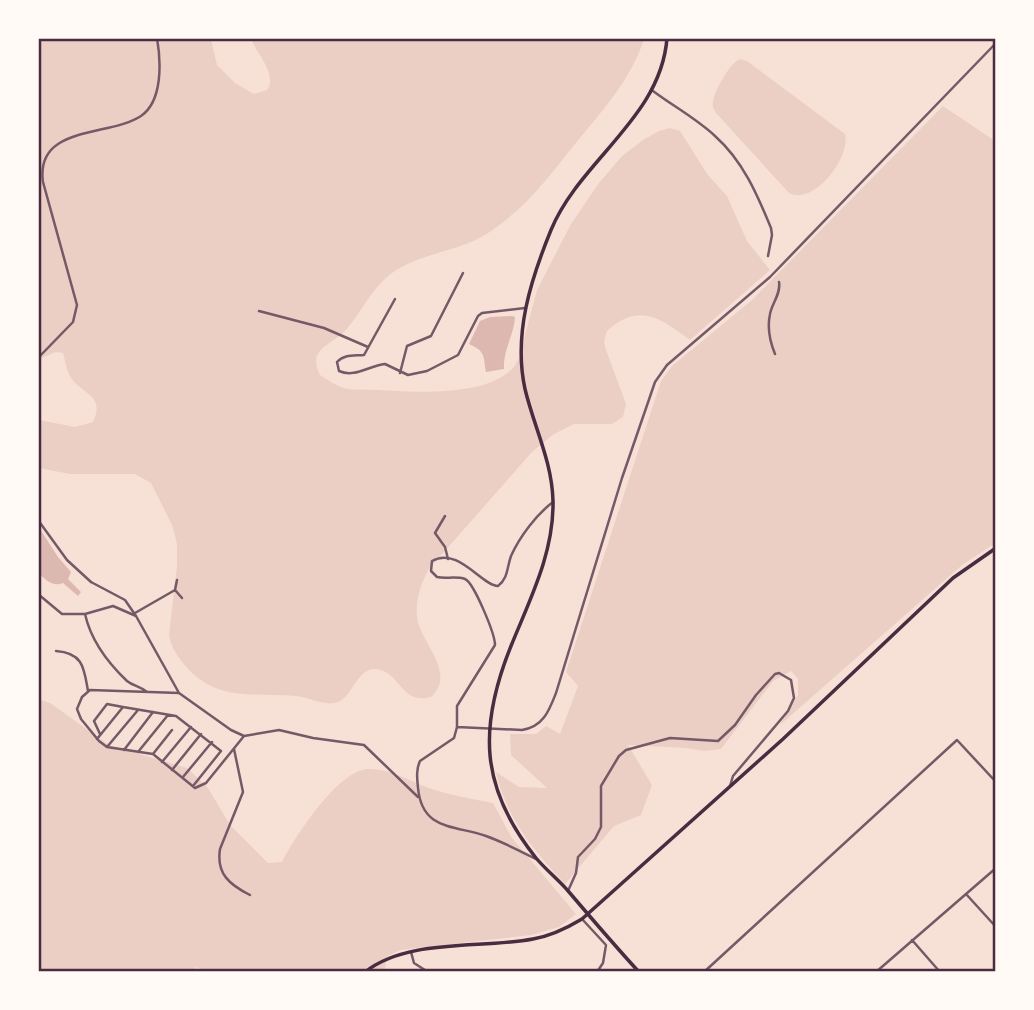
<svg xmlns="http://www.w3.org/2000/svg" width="1034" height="1010" font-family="Inter,sans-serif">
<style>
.green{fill:#ebcfc5}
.water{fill:#dcb8b0}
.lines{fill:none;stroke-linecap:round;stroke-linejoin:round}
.minor{stroke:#755966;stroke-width:2.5}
.tertiary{stroke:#755966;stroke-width:2.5}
.primary{stroke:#4a2c40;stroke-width:3.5}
.neatline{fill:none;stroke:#4a2c40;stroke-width:2.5}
</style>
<rect width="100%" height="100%" fill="#f7e1d7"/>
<!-- green -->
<path class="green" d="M39 39H211L217 65 235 83 254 94 267 90C278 76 257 53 251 39H644C631 80 602 111 575 144 553 171 534 198 507 219 495 229 480 239 466 244 442 253 413 258 392 273 370 290 362 312 345 331 330 346 307 349 320 375 328 380 336 386 344 388 355 391 367 389 377 390 414 392 502 399 519 358L537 290 571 224 599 183 622 156 643 140 659 131 670 128 680 131 708 175 727 196 747 241 770 270 690 340C660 318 639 302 607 331L604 342 606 350 626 404 623 417 612 424H574L554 434 532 452 429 569C420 585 414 604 418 622 424 646 456 674 431 697 401 705 401 673 377 669 357 667 353 696 338 702 325 707 309 697 296 696 252 692 215 703 183 663 176 654 171 647 169 635L177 566V544L172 525 151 483 135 474H70L39 468V420L75 427 93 422C106 394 81 395 70 376 66 369 65 360 63 353L56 352 39 359Z
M740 59 747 61 845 134C851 157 814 206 789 193L716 113C714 110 712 107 713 102 714 91 730 63 740 59Z
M943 106 995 141V543L961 566 780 725 798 695V679L791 671 773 681 721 749 705 751 686 748 628 745 652 785 641 815 614 826 565 884C534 851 506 818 496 772L519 787 547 788 511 755 510 734H536L546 726 560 734 578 686 566 672 661 381 672 366 752 300Z
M38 699 50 703 109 745 187 768 208 788 230 825 268 863 282 862C295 837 338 770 368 769 394 769 412 783 435 790 454 796 474 799 493 803L512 838 576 914 559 927 531 935 400 950 386 957 385 971 210 972 196 967 193 972 39 971Z"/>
<!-- water -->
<path class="water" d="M512 316 515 317C514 335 503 350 504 369L486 372C483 355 486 352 469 344L480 321 490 317Z
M38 526 58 557 71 572 68 579 81 592 78 596 63 583C53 587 46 580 39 574Z"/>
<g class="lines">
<!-- minor -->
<path class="minor" d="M653 91C673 106 697 119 715 136 743 161 757 194 771 228L772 235 768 256
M395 299 364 355C354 356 344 354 337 362L339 371C355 378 368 366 385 364L408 375 427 371 458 355 478 316 482 313 525 308
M259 311 324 328 368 347
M775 354C770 342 767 328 770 314 772 303 781 294 779 282
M38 358 73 322 77 305 43 182C35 125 109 137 141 116 163 101 161 61 157 38
M400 373 407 346 431 336 463 273
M445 516 435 533 445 547 448 559
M91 582 125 600 136 616 179 693
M175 590 182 598
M38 594 62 614H85L113 606 136 616
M135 613 175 590 177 580
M85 614C91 641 107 662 127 681 133 686 140 686 147 692
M56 651C84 653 84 669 88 691
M100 734 94 721 107 704 123 707
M244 736 206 783 195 788 153 754 107 747 99 741 81 719 77 709 82 697 90 690 179 693 231 730 244 736 279 730 313 738 364 745 418 797
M97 739 123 707 176 716 221 751 193 786
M107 747 138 710
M234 749 243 792 220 849C216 874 230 885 250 895
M124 750 153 712
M138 752 168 715
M153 754 172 730
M162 762 191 727
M172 770 201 734
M183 777 212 742
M568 891 576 873 578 857 595 839 601 827V786L619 756 626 750 670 738 718 741 735 725 756 695 775 674 779 673 791 680 794 698 788 711 733 776 730 786
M966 894 996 927
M582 919 606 945 603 963 597 972
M912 940 940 972
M411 952 414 963 428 972
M704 972 957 740 996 782
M876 972 996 868"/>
<!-- tertiary -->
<path class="tertiary" d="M38 520 67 560 91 582
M457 727 522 730C543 727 549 711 556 693L622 478 655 382 667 365 770 277 996 43
M536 859C520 851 503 842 486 836 455 825 422 831 418 788 417 778 416 769 420 761L454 738 457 727V706L495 645C495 634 474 583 465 579 457 576 445 579 437 577L431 571 432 561C458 546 482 586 498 586 508 579 507 567 511 556 520 536 537 514 553 502"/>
<!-- primary -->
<path class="primary" d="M38 971 43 972
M365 972C408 938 481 949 533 939 551 936 567 928 582 919L783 739 953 578 996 548
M639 972C615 946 592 919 569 892 559 880 546 870 536 858 480 788 478 728 511 646 530 599 554 553 553 501 552 461 534 427 525 389 513 334 531 279 551 230 580 160 661 118 667 38"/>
</g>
<!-- border -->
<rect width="1034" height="1010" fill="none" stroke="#fffaf5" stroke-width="80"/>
<rect x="40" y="40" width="954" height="930" class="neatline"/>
</svg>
